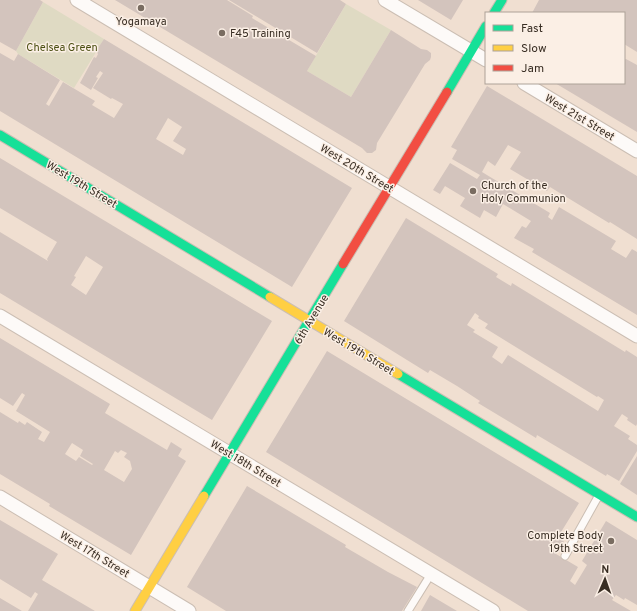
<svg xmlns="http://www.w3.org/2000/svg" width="637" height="611" font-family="Overpass,sans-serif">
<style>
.green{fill:#dfdac3}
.building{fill:#d3c4bd;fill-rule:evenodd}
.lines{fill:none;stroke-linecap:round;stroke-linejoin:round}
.lane-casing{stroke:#cbbeb3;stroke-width:9}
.street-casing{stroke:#cbbeb3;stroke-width:15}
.fast-casing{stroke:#cbbeb3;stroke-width:11}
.slow-casing{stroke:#cbbeb3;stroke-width:11}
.jam-casing{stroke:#cbbeb3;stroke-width:11}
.lane{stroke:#fdfaf8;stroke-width:7}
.street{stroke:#fdfaf8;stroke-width:13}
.fast{stroke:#16e098;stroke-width:9}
.slow{stroke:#ffcf43;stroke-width:9}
.jam{stroke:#f24e42;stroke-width:9}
.poi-dot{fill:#796c61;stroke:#fbefe5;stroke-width:1.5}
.labels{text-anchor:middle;stroke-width:3;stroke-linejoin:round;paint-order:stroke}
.poi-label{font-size:11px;fill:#392e24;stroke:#fbefe5;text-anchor:start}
.park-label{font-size:11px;fill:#4c5014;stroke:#fbefe5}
.street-label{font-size:11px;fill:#392e24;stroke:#fbefe5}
</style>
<rect width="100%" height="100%" fill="#f0dfd1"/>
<!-- green -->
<path class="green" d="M43 2 104 39 74 88 18 54 16 51Z
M346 4 391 30 351 97 307 71Z"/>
<!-- building -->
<path class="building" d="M0 0H40L43 2 16 51 0 42Z
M115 0H227L253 16 252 18 316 56 307 71 351 97 391 30 421 49 427 50 431 53V57L430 60 425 64 377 143 376 150 372 153H367L362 148Z
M229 0H340L346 4 317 53Z
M418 0H463L451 20Z
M539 0H637V52L624 44V13H532Z
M104 39 352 188 292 287 0 111V53L14 61 18 54 60 80 46 104 49 106 63 82 95 101 92 105 114 118 123 104 112 98 111 99 93 88 103 73 100 71 96 77 98 78 91 90 80 83 94 57 96 58 98 54 96 51ZM168 118 182 127 173 141 186 149 183 155 156 139Z
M626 59 637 65V132L555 83H624V60Z
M487 86 637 176V239L610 222 609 223 550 187 547 191 510 169 521 152 508 145 495 166 488 161 482 172 550 213 548 217 552 220 559 207 616 241 611 249 626 258 632 249 637 252V315L532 252 534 249 514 238 522 226 526 228 531 221 503 204 496 217 484 210 480 218 460 206 465 198 445 186 440 194 433 190 450 163 477 179 480 175 452 159 457 150 451 147Z
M0 158 272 321 212 420 0 293V232L48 261 47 259 57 242 0 208ZM86 256 103 267 86 295 71 285 76 277 74 276Z
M406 218 498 274 496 277 511 286 512 283 625 352 626 350 637 357V424L636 426 627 420 628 418 622 414 614 426 630 436 628 439 637 445V451L619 481 607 474 606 476 537 435 536 438 478 403 480 401 457 386 430 370 428 373 344 321ZM475 313 479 316 478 318 488 324 485 328 597 397 598 396 604 400 598 411 508 355 502 364 492 357 498 347 473 332 475 330 467 325Z
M0 338 110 404 105 413 167 450 171 442 182 449 178 456 186 461 131 555 49 506 50 504 0 474V412L18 423 19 421 25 425 27 422 42 432 38 439 44 442 50 432 16 411 25 395 22 393 13 406 0 398ZM72 443 83 450 80 456 93 464 92 465 79 457 76 461 65 454ZM121 450 127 453 124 457 130 461 132 469 124 482 104 470 115 451 118 453Z
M327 351 579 503 558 537 564 541 556 554 578 567 570 581 575 585 587 565 582 561 606 521 637 540V605L625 598 624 600 616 595 612 600 631 611H528L266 452Z
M637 456V495L620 484Z
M247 486 346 545 345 547 388 572 417 587 402 611H226L187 587Z
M0 520 58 554 42 580 95 611H28L38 594 35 592 31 598 0 579Z
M430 595 457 611H421Z
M0 598 22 611H0Z"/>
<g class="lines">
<defs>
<path id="lane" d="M565 556 599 495
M408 611 431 574"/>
<path id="street" d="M77 0 637 336
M385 0 486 60
M524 83 637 151
M0 316 493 611
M0 497 189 611"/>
<path id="fast" d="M494 13 502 0
M447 92 486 26
M0 135 270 297
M398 374 637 517
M204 496 343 264"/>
<path id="slow" d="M270 297 398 374
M135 611 204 496"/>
<path id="jam" d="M343 264 447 92"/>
</defs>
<!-- lane casing -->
<use href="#lane" class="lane-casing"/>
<!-- street casing -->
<use href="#street" class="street-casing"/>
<!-- fast casing -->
<use href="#fast" class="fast-casing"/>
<!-- slow casing -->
<use href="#slow" class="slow-casing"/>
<!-- jam casing -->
<use href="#jam" class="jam-casing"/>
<!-- lane -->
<use href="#lane" class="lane"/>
<!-- street -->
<use href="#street" class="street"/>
<!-- fast -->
<use href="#fast" class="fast"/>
<!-- slow -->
<use href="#slow" class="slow"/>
<!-- jam -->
<use href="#jam" class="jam"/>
</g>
<!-- markers -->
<g class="poi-dot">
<circle cx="141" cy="8" r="4"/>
<circle cx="222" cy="33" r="4"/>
<circle cx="473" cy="191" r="4"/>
<circle cx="611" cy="541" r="4"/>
</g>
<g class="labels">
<!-- poi labels -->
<g class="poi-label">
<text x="141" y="25" text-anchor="middle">Yogamaya</text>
<text x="230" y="37">F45 Training</text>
<text x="481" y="189">Church of the<tspan x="481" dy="13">Holy Communion</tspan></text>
<text x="603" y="539" text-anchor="end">Complete Body<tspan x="603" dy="13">19th Street</tspan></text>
</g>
<!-- park labels -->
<g class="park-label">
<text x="62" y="51">Chelsea Green</text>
</g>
<!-- street labels -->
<g class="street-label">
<text transform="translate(580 117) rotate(31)" y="4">West 21st Street</text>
<text transform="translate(357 168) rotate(31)" y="4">West 20th Street</text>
<text transform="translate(82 184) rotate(31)" y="4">West 19th Street</text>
<text transform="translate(311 319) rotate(-59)" y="4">6th Avenue</text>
<text transform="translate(359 351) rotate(31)" y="4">West 19th Street</text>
<text transform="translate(246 463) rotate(31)" y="4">West 18th Street</text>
<text transform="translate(95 554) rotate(31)" y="4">West 17th Street</text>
</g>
</g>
<!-- legend -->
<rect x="485" y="12" width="140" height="72" fill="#fbefe5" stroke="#ada298"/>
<rect x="493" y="25" width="20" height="6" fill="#16e098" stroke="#ada298"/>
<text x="521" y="32" font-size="12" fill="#392e24">Fast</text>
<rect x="493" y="45" width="20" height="6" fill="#ffcf43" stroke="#ada298"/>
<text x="521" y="52" font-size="12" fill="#392e24">Slow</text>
<rect x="493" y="65" width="20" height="6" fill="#f24e42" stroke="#ada298"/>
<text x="521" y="72" font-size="12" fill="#392e24">Jam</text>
<!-- north arrow -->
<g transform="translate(605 579) rotate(2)" stroke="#fbefe5" stroke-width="3" paint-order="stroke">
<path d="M0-3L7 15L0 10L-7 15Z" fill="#392e24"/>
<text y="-6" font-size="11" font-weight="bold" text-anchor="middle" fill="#392e24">N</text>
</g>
</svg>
